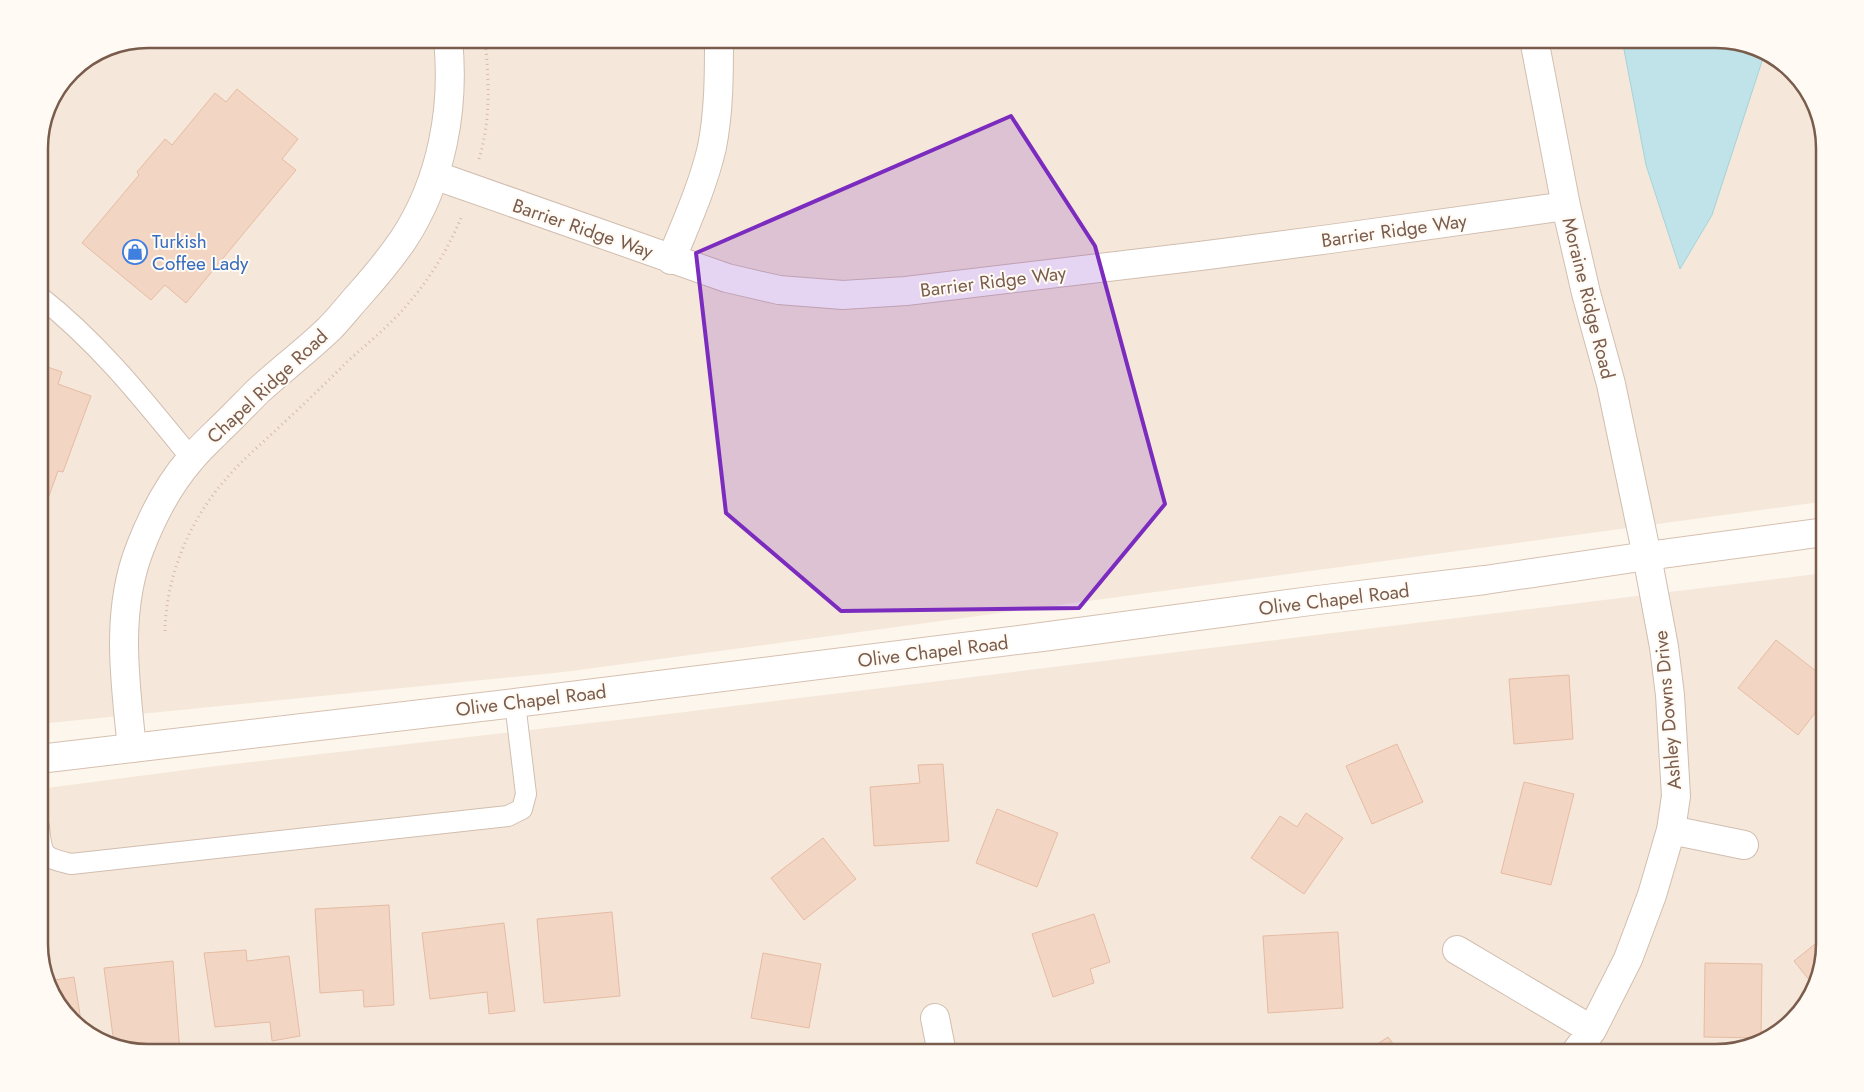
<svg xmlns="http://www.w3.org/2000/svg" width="1864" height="1092" font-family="Jost,sans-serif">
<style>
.residential{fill:#f5e8da}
.water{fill:#bfe3e8;stroke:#a5d3da}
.building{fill:#f3d5c3;stroke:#e6bba3}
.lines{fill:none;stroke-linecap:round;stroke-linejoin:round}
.lane-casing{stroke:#d1beb0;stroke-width:22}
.street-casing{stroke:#d1beb0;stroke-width:30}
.secondary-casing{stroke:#d6c0b0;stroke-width:30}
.path{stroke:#d9b8a5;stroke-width:3;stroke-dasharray:1 4;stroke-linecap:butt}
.lane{stroke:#fff;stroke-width:20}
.street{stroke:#fff;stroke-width:28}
.secondary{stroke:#fff;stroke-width:28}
.marked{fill:#7b2cbf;fill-opacity:0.2;stroke:#7b2cbf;stroke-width:4;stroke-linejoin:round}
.labels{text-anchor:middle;stroke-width:4;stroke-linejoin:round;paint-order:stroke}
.street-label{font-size:19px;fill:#7a5c4d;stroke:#fffaf3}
.shop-label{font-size:19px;fill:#366cbe;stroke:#fffaf3;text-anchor:start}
.rim{fill:none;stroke:#7a5c4d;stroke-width:2.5}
</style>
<rect width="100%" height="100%" fill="#fdf6ec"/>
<!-- residential -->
<path class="residential" d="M147 39H1717L1771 53 1811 93 1825 140V479L1820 502 564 672 39 724V140L47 105 71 70 106 47Z
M1825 573V945L1811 999 1771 1039 1717 1053H147L93 1039 53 999 39 952V789L216 766 652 716Z"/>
<!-- water -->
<path class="water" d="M1622 39H1717L1765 52 1712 215 1680 269 1646 165Z"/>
<!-- building -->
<path class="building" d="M237 89 298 139 282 159 296 170 186 303 165 285 151 300 82 243 139 175 137 172 165 139 172 145 215 93 226 102Z
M39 364 62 372 58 384 91 396 63 472 58 471 40 520Z
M1776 640 1825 678V700L1798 735 1738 688Z
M1569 675 1573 739 1514 744 1509 679Z
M1397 744 1423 802 1372 824 1346 766Z
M943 764 949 841 874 846 870 787 920 783 918 765Z
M1524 782 1574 794 1551 885 1501 873Z
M997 809 1058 833 1037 887 976 863Z
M1306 813 1343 838 1304 894 1251 858 1280 816 1297 827Z
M823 838 856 879 804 920 771 878Z
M389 905 394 1005 364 1007 363 990 320 993 315 909Z
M612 912 620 996 544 1003 537 919Z
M1094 914 1110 962 1090 969 1094 983 1053 997 1032 934Z
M504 923 515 1011 489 1014 487 992 430 999 422 933Z
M1338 932 1343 1008 1268 1013 1263 936Z
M1825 936V945L1814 986 1794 961Z
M246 950 247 961 289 956 300 1036 272 1041 270 1022 215 1027 204 953Z
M763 953 821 964 809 1028 751 1018Z
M173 961 180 1053H147L114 1044 104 968Z
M1705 963 1762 964 1761 1038 1704 1037Z
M74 977 82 1027 53 999 48 981Z
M1388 1037 1400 1053H1364Z"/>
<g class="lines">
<defs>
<path id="lane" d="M39 296C99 343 143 399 191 458
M39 827C42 856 42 857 71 864L508 816 522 809 526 794 515 703"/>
<path id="street" d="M1534 39 1566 206 1586 293 1611 384 1647 556 1664 647 1670 695 1676 796 1671 830 1652 895 1628 959 1592 1030 1575 1053
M434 175 727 278 779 290 843 295 906 291 1200 256 1330 239 1566 206
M671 260C686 223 703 186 712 147 719 111 719 75 719 39
M132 748C125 681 115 612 140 548 152 517 169 484 191 459 199 449 208 441 217 432 231 419 244 405 258 391 281 370 306 351 329 329 340 318 349 306 359 295 375 277 390 259 403 240 442 181 455 108 448 39
M1671 830 1744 845
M1457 950 1592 1030
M935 1018 942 1053"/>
<path id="secondary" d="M39 759 515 703 1042 637 1318 600 1485 580 1647 556 1825 532"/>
</defs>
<!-- lane casing -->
<use href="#lane" class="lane-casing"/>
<!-- street casing -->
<use href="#street" class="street-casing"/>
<!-- secondary casing -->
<use href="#secondary" class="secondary-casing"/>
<!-- path -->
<path class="path" d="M479 159C491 120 489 80 485 39
M165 631C166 577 189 521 225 480 240 462 259 446 276 430 301 407 326 383 350 359 367 344 385 329 400 313 425 286 447 252 461 218"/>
<!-- lane -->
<use href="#lane" class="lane"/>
<!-- street -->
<use href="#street" class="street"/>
<!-- secondary -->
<use href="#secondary" class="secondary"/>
</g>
<!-- marked area -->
<path class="marked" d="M1011 116 1095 246 1165 504 1079 608 841 611 726 513 696 253Z"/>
<!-- icons -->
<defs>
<symbol id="shop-ring" viewBox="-11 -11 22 22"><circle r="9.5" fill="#fffaf3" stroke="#3f7fe0" stroke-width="1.5"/><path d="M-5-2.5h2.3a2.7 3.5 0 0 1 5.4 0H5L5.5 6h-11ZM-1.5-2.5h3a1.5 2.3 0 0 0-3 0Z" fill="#3f7fe0"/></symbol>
</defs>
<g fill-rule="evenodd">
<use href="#shop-ring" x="121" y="238" width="28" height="28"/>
</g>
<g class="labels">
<!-- street labels -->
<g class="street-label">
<text transform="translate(583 228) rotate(19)" y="7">Barrier Ridge Way</text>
<text transform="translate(1394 230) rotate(-8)" y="7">Barrier Ridge Way</text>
<text transform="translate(993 281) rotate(-7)" y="7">Barrier Ridge Way</text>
<text transform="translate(1589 298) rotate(76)" y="7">Moraine Ridge Road</text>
<text transform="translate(267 386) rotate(-43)" y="7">Chapel Ridge Road</text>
<text transform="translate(1334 599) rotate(-7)" y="7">Olive Chapel Road</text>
<text transform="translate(933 651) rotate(-7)" y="7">Olive Chapel Road</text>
<text transform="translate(531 700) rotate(-7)" y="7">Olive Chapel Road</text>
<text transform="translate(1667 710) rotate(-95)" y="7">Ashley Downs Drive</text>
</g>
<!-- shop labels -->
<g class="shop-label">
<text x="152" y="248">Turkish<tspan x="152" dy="22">Coffee Lady</tspan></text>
</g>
</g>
<!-- crop -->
<path d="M0 0H1864V1092H0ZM148 48H1716A100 100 0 0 1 1816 148V944A100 100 0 0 1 1716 1044H148A100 100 0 0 1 48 944V148A100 100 0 0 1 148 48Z" fill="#fffaf3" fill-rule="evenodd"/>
<path class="rim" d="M148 48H1716A100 100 0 0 1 1816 148V944A100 100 0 0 1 1716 1044H148A100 100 0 0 1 48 944V148A100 100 0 0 1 148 48Z"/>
</svg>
